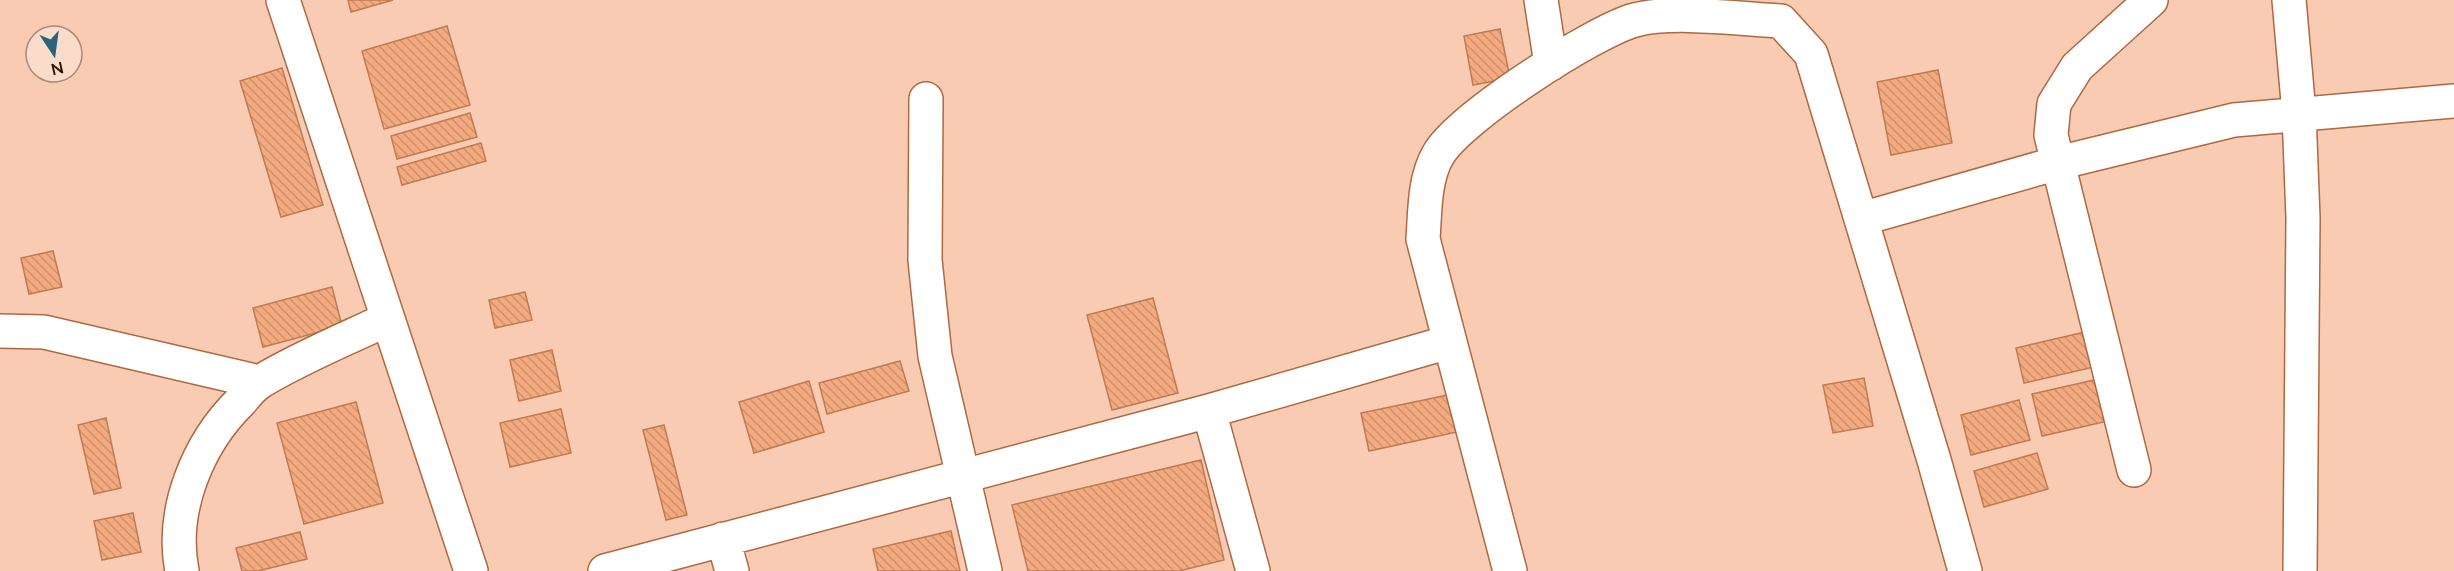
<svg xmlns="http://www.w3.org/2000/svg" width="2454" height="571" font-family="Lato,sans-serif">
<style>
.building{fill:url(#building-back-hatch);stroke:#c17b52;stroke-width:1.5}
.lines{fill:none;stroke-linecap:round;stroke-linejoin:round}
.minor-casing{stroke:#ae6941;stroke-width:36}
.minor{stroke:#fff;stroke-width:33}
</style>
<defs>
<pattern id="building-back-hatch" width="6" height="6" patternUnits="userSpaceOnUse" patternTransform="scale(1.5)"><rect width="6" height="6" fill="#f3aa80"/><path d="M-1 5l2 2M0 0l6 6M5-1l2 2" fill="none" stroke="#d0916d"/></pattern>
</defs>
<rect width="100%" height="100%" fill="#f8cbb2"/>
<!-- building -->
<path class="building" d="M348 0H393L351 12Z
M447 26 470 105 384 129 362 51Z
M1500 29 1510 78 1473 85 1464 36Z
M282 68 323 205 281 217 240 81Z
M1938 70 1952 143 1891 155 1877 82Z
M470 113 477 137 397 159 391 136Z
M481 143 486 161 402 185 397 167Z
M53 251 62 287 29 294 21 258Z
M332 287 342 326 263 347 253 308Z
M525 292 532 320 495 328 489 300Z
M1153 298 1178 393 1112 410 1087 315Z
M2085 332 2094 367 2024 383 2016 348Z
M552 350 561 391 519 401 510 360Z
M900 361 909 391 827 414 819 383Z
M1864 378 1873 426 1833 433 1823 385Z
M2099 379 2108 421 2042 436 2032 394Z
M809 381 824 432 754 453 739 402Z
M1448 395 1457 432 1369 451 1361 413Z
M2019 400 2030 440 1971 455 1961 415Z
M356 402 383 503 304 524 277 423Z
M561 409 571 453 510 467 500 423Z
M106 418 121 488 94 494 78 425Z
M664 425 687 515 666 520 643 430Z
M2037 453 2048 489 1984 507 1974 471Z
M1201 460 1224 560 1179 571H1028L1012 505Z
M133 513 141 552 102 560 94 521Z
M951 531 960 571H878L873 549Z
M300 532 307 559 258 571H242L236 548Z"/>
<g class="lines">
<defs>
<path id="minor" d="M283 0 471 571
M1541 0 1551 64
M2289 0 2299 113 2303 218 2300 571
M926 99 925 260 935 356 985 571
M1861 219 2058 163 2234 120 2454 101
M0 331 44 332 259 382
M1209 411 1253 571
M2134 470 2051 135 2054 104 2077 67 2151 0
M723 539 732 571
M182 571C170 510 198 443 241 401 247 394 253 386 260 382 297 359 348 338 388 319
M605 571 1209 411 1449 342
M1510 571 1423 239C1425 212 1424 179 1438 155 1459 118 1594 31 1635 20 1671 10 1742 19 1781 21L1811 54 1934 460 1965 571"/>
</defs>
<!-- minor casing -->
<use href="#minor" class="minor-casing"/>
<!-- minor -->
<use href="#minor" class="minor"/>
</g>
<!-- north arrow -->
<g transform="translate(54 54) rotate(167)"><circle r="28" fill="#fbdccb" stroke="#a88b7b" stroke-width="1.5"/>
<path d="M0-4.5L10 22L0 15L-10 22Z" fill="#2a637d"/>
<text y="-9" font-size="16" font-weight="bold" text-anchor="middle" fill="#2c1202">N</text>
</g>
</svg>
